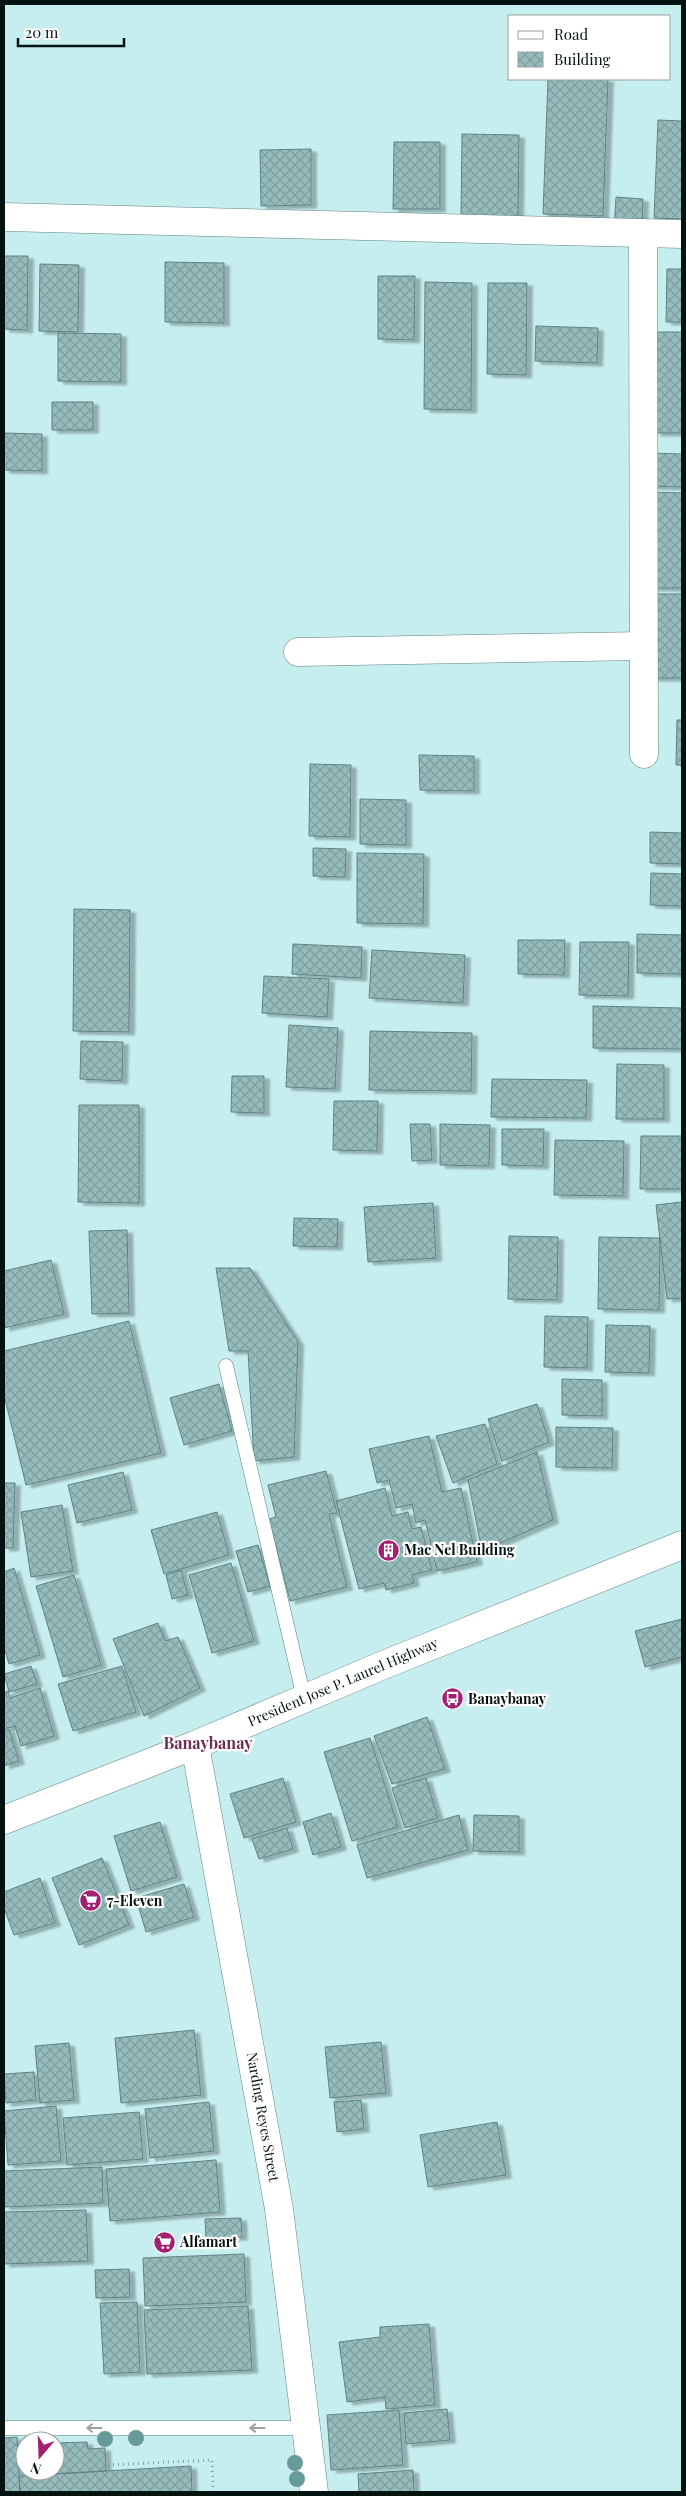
<svg xmlns="http://www.w3.org/2000/svg" width="686" height="2496" font-family="'Playfair Display',serif">
<style>
.building{fill:url(#building-cross-hatch);stroke:#5e8383;filter:url(#shadow)}
.lines{fill:none;stroke-linecap:round;stroke-linejoin:round}
.lane-casing{stroke:#5e8383;stroke-width:15}
.street-casing{stroke:#5e8383;stroke-width:29}
.secondary-casing{stroke:#5e8383;stroke-width:29}
.highway-casing{stroke:#5e8383;stroke-width:29}
.path{stroke:#83a1a2;stroke-width:3;stroke-dasharray:1 4;stroke-linecap:butt}
.lane{stroke:#fff;stroke-width:14}
.street{stroke:#fff;stroke-width:28}
.secondary{stroke:#fff;stroke-width:28}
.highway{stroke:#fff;stroke-width:28}
.tree{fill:#669a9b}
.oneway{stroke:#9ba0a0}
.labels{text-anchor:middle;stroke-width:4.5;stroke-linejoin:round;paint-order:stroke}
.poi-label{font-size:14px;font-weight:bold;fill:#041212;stroke:#fff;text-anchor:start}
.street-label{font-size:14px;fill:#041212;stroke:#fff}
.quarter-label{font-size:16px;font-weight:bold;fill:#6d2e51;stroke:#fff}
</style>
<defs>
<pattern id="building-cross-hatch" width="8" height="8" patternUnits="userSpaceOnUse" patternTransform="scale(1.25)"><rect width="8" height="8" fill="#95bbbb"/><path d="M0 0l8 8M0 8l8-8" fill="none" stroke="#7fa0a0"/></pattern>
<filter id="shadow"><feDropShadow dx="5.5" dy="3" stdDeviation="1" flood-color="#0004"/></filter>
</defs>
<rect width="100%" height="100%" fill="#c7eeef"/>
<!-- building -->
<path class="building" d="M548 79H608L603 216 543 214Z
M658 120 682 121V219L654 218Z
M462 134 519 135 518 217 461 216Z
M394 142H440V209H393Z
M311 149V205L261 206 260 150Z
M616 197 643 199 642 230H614Z
M4 256H28L27 330 4 329Z
M165 262 224 263V323L165 322Z
M40 264 79 265 78 332 39 331Z
M667 269H682V322H666Z
M378 276H415L414 340 378 339Z
M425 282 472 283 471 410 424 409Z
M488 283H527L526 375 487 374Z
M536 326 598 328 597 363 535 361Z
M657 332H682V433H655Z
M58 333 121 334V382L58 381Z
M52 402H93V430H52Z
M4 433 42 434V471L4 470Z
M651 453 682 454V487L651 486Z
M651 492 682 493V588H649Z
M654 594H682V678H653Z
M677 720H682V765H676Z
M419 755 474 756V791L420 790Z
M310 764 351 765 350 837 309 836Z
M360 799 406 800V845L360 844Z
M650 832 682 833V864L650 863Z
M313 848 346 849 345 877 313 876Z
M357 853 424 854 423 924 357 923Z
M651 873 682 874V906L650 905Z
M74 909 130 910 129 1032 73 1031Z
M637 934 682 935V974L637 973Z
M518 940H565L564 975 518 974Z
M580 942H629L628 996 579 995Z
M293 944 362 947 361 978 292 974Z
M372 950 465 955 463 1003 369 998Z
M264 976 329 979 327 1017 262 1013Z
M593 1006 682 1008V1049L593 1048Z
M289 1025 338 1028 335 1089 286 1087Z
M370 1031 472 1033 471 1091 369 1090Z
M81 1041 123 1042 122 1081 80 1079Z
M617 1064 664 1065V1119H616Z
M232 1076H264V1113L231 1112Z
M492 1079 587 1080 586 1118 491 1117Z
M334 1101H378L377 1151 333 1150Z
M79 1105H139V1203L78 1202Z
M410 1124H430L432 1160 412 1161Z
M440 1124 490 1125 489 1166 440 1165Z
M502 1129H544L543 1166 502 1165Z
M641 1136H682V1189H640Z
M555 1140 624 1141 623 1196 554 1195Z
M682 1202V1298L667 1299 656 1205Z
M433 1203 436 1258 368 1262 364 1207Z
M294 1218 338 1219 337 1247 293 1246Z
M127 1230 129 1313 92 1314 89 1231Z
M509 1236 558 1237 557 1300 508 1299Z
M599 1237 660 1238 659 1310 598 1309Z
M51 1260 64 1314 4 1328V1271Z
M216 1268H250L298 1342 294 1457 254 1461 248 1351H229Z
M545 1316 588 1317 587 1368 544 1367Z
M129 1321 161 1453 26 1485 4 1395V1351Z
M606 1325 650 1326 649 1373 605 1372Z
M562 1379 602 1380V1416L562 1415Z
M219 1384 232 1431 184 1445 170 1398Z
M537 1404 549 1442 502 1461 488 1419Z
M485 1424 497 1464 453 1483 436 1436Z
M556 1427 613 1428 612 1468 556 1467Z
M429 1436 442 1492 461 1488 477 1562 437 1571 425 1520 416 1523 412 1504 396 1508 389 1480 377 1483 369 1449Z
M537 1452 553 1520 482 1551 468 1480Z
M326 1471 337 1513 329 1514 347 1587 290 1601 269 1519 276 1517 268 1485Z
M123 1472 132 1510 77 1523 68 1485Z
M4 1483H15L13 1548H4Z
M385 1488 392 1516 408 1512 412 1529 421 1527 432 1570 412 1575 414 1583 386 1590 384 1583 359 1589 336 1501Z
M62 1505 73 1571 31 1577 21 1512Z
M217 1512 229 1555 164 1574 151 1530Z
M258 1545 270 1586 248 1592 236 1551Z
M231 1563 254 1641 212 1653 189 1575Z
M14 1568 40 1655 9 1664 4 1647V1572Z
M181 1570 188 1595 172 1599 166 1575Z
M74 1575 101 1665 63 1677 36 1586Z
M682 1619V1657L645 1667 635 1631Z
M158 1623 165 1641 178 1637 200 1688 144 1716 113 1639Z
M31 1666 37 1684 9 1692 4 1674Z
M122 1666 136 1712 73 1731 58 1684Z
M40 1688 54 1736 21 1746 15 1726 4 1729V1693L8 1691 10 1698Z
M427 1717 445 1769 392 1784 374 1736Z
M9 1729 19 1761 4 1766V1731Z
M370 1738 398 1827 352 1841 324 1752Z
M283 1778 296 1822 244 1838 230 1794Z
M426 1778 438 1818 405 1828 392 1788Z
M331 1813 341 1847 313 1855 303 1822Z
M459 1815 468 1850 367 1878 357 1845Z
M474 1815 519 1816V1852L473 1851Z
M160 1822 177 1877 131 1891 114 1836Z
M287 1828 293 1849 259 1859 252 1839Z
M102 1858 129 1925 79 1945 52 1878Z
M40 1878 55 1923 14 1935 4 1908V1892Z
M184 1884 194 1917 146 1932 136 1898Z
M194 2030 201 2095 121 2103 115 2038Z
M381 2042 386 2093 330 2098 325 2047Z
M69 2043 74 2100 40 2103 35 2046Z
M34 2072 36 2100 6 2103 4 2074Z
M361 2100 364 2129 337 2132 334 2102Z
M209 2102 214 2151 150 2158 145 2109Z
M56 2106 61 2161 8 2165 4 2111Z
M139 2112 143 2159 67 2165 63 2118Z
M497 2122 506 2175 428 2187 420 2135Z
M216 2160 220 2212 110 2221 106 2169Z
M102 2167 103 2203 4 2207V2171Z
M86 2210 88 2261 4 2264V2212Z
M241 2218 242 2237 206 2238 205 2219Z
M244 2254 246 2302 145 2306 143 2258Z
M129 2269 130 2297 96 2298 95 2270Z
M137 2302 140 2372 104 2374 100 2303Z
M248 2306 252 2370 147 2374 144 2310Z
M429 2324 435 2405 386 2409 385 2397 347 2402 339 2342 380 2337V2327Z
M447 2409 450 2440 406 2444 404 2413Z
M399 2410 403 2465 331 2470 327 2415Z
M17 2437 20 2492H4V2438Z
M87 2442 88 2449 105 2448 106 2471 52 2474 51 2471H55V2443Z
M191 2466 192 2492H20L19 2476Z
M413 2470 414 2492H359L358 2474Z"/>
<g class="lines">
<defs>
<path id="lane" d="M226 1366 304 1698
M4 2428H305"/>
<path id="street" d="M4 217 682 234
M643 235 644 754
M298 652 643 646"/>
<path id="secondary" d="M195 1745 279 2209 314 2492"/>
<path id="highway" d="M4 1820 195 1745 381 1666 682 1545"/>
</defs>
<!-- lane casing -->
<use href="#lane" class="lane-casing"/>
<!-- street casing -->
<use href="#street" class="street-casing"/>
<!-- secondary casing -->
<use href="#secondary" class="secondary-casing"/>
<!-- highway casing -->
<use href="#highway" class="highway-casing"/>
<!-- path -->
<path class="path" d="M22 2452 23 2470 25 2469
M108 2465 212 2460 213 2492
M40 2475V2471"/>
<!-- lane -->
<use href="#lane" class="lane"/>
<!-- street -->
<use href="#street" class="street"/>
<!-- secondary -->
<use href="#secondary" class="secondary"/>
<!-- highway -->
<use href="#highway" class="highway"/>
</g>
<!-- trees -->
<g class="tree">
<circle cx="136" cy="2438" r="8"/>
<circle cx="105" cy="2439" r="8"/>
<circle cx="295" cy="2463" r="8"/>
<circle cx="297" cy="2479" r="8"/>
</g>
<!-- one-way arrows -->
<defs><path id="oneway-shaft" d="M-6 0H5M1.5-3L5.5 0L1.5 3" fill="none" stroke-width="1.6" stroke-linecap="round" stroke-linejoin="round" transform="scale(1.25)"/></defs>
<g class="oneway">
<use href="#oneway-shaft" transform="translate(94 2428) rotate(180)"/>
<use href="#oneway-shaft" transform="translate(257 2428) rotate(180)"/>
</g>
<!-- icons -->
<defs>
<symbol id="building-disc" viewBox="-11 -11 22 22"><circle r="9.5" fill="#a12071" stroke="#fff"/><path d="M-4-6H4V6H1V3H-1V6H-4ZM-2.5-4.3h1.7v1.8h-1.7ZM.8-4.3h1.7v1.8H.8ZM-2.5-1h1.7V.8h-1.7ZM.8-1h1.7V.8H.8Z" fill="#fff"/></symbol>
<symbol id="bus-disc" viewBox="-11 -11 22 22"><circle r="9.5" fill="#a12071" stroke="#fff"/><path d="M-5-6H5V4H4V6H2V4H-2V6H-4V4H-5ZM-3.5-4V0h7V-4ZM-3.5 1.2v1.5H-2V1.2ZM2 1.2v1.5H3.5V1.2Z" fill="#fff"/></symbol>
<symbol id="supermarket-disc" viewBox="-11 -11 22 22"><circle r="9.5" fill="#a12071" stroke="#fff"/><path d="M-6-5.5h2.5l.6 2H6L4.5 2H-2.5L-4.4-4H-6ZM-1.5 3.2a1.3 1.3 0 1 0 .1 0ZM3 3.2a1.3 1.3 0 1 0 .1 0Z" fill="#fff"/></symbol>
</defs>
<g fill-rule="evenodd">
<use href="#building-disc" x="376" y="1538" width="25" height="25"/>
<use href="#bus-disc" x="440" y="1686" width="25" height="25"/>
<use href="#supermarket-disc" x="78" y="1888" width="25" height="25"/>
<use href="#supermarket-disc" x="152" y="2230" width="25" height="25"/>
</g>
<g class="labels">
<!-- poi labels -->
<g class="poi-label">
<text x="404" y="1555">Mac Nel Building</text>
<text x="468" y="1704">Banaybanay</text>
<text x="107" y="1906">7-Eleven</text>
<text x="180" y="2247">Alfamart</text>
</g>
<!-- street labels -->
<g class="street-label">
<text transform="translate(343 1682) rotate(-23)" y="5">President Jose P. Laurel Highway</text>
<text transform="translate(263 2117) rotate(80)" y="5">Narding Reyes Street</text>
</g>
<!-- quarter labels -->
<g class="quarter-label">
<text x="208" y="1749">Banaybanay</text>
</g>
</g>
<!-- border -->
<rect width="686" height="2496" fill="none" stroke="#041212" stroke-width="10"/>
<!-- legend -->
<rect x="508" y="15" width="162" height="65" fill="#ffffff" stroke="#9ba0a0"/>
<rect x="518" y="31" width="25" height="8" fill="#ffffff" stroke="#9ba0a0"/>
<text x="554" y="40" font-size="15" fill="#041212">Road</text>
<rect x="518" y="52" width="25" height="15" fill="url(#building-cross-hatch)" stroke="#9ba0a0"/>
<text x="554" y="65" font-size="15" fill="#041212">Building</text>
<!-- north arrow -->
<g transform="translate(40 2456) rotate(199)"><circle r="24" fill="#ffffff" stroke="#9ba0a0"/>
<path d="M0-4L9 19L0 12L-9 19Z" fill="#a12071"/>
<text y="-8" font-size="14" font-weight="bold" text-anchor="middle" fill="#041212">N</text>
</g>
<!-- scale -->
<path d="M18 38v8h106v-8" fill="none" stroke="#041212" stroke-width="2.5"/>
<text x="25" y="38" font-size="15" fill="#041212" stroke="#ffffff" stroke-width="4" paint-order="stroke">20 m</text>
</svg>
